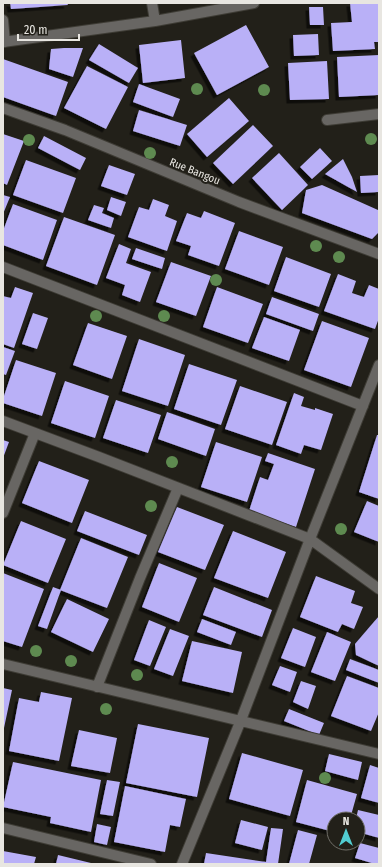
<svg xmlns="http://www.w3.org/2000/svg" width="382" height="867" font-family="'Fira Sans Condensed',sans-serif">
<style>
.building{fill:#b9b0f7;filter:url(#shadow)}
.lines{fill:none;stroke-linecap:round;stroke-linejoin:round}
.street-casing{stroke:#3e3c35;stroke-width:12}
.street{stroke:#686663;stroke-width:10}
.tree{fill:#5e8a50}
.labels{text-anchor:middle;stroke-width:4;stroke-linejoin:round;paint-order:stroke}
.street-label{font-size:11px;fill:#e8e6e1;stroke:#222019}
</style>
<defs>
<filter id="shadow"><feDropShadow dx="-3.5" dy="3.5" stdDeviation="0" flood-color="#0009"/></filter>
</defs>
<rect width="100%" height="100%" fill="#222019"/>
<!-- building -->
<path class="building" d="M10 3H67L68 5 11 9Z
M350 3H379V42H374L375 49 333 51 331 23 352 22Z
M309 7H323L324 25H310Z
M246 25 269 67 217 95 194 53Z
M318 34 319 55 294 56 293 35Z
M181 40 185 78 143 83 139 45Z
M99 44 138 68 129 83 89 60Z
M64 48H83L73 77 49 69 51 49Z
M379 55V95L339 97 337 57Z
M3 59 68 82 56 116 3 97Z
M327 61 329 99 290 100 288 63Z
M87 66 128 87 106 129 64 108Z
M139 84 180 99 173 117 133 102Z
M229 98 249 121 207 157 187 134Z
M139 110 187 125 180 146 133 131Z
M253 125 273 146 233 184 213 163Z
M3 134 24 141 7 185 3 183Z
M44 136 86 158 80 170 38 148Z
M320 148 332 161 312 179 300 167Z
M279 153 308 185 282 210 252 178Z
M343 159 352 177 357 192 325 174Z
M26 160 76 178 63 213 13 195Z
M109 165 135 174 127 195 101 186Z
M379 175V192L361 193 360 176Z
M322 185 378 210 379 232 372 239 302 213 306 190Z
M3 195 10 197 3 214Z
M111 197 126 202 121 216 107 210Z
M153 199 169 205 165 216 177 221 167 251 128 237 139 207 149 210Z
M13 204 57 220 43 260 3 245V231Z
M94 205 104 208 102 213 114 218 111 228 88 220Z
M204 211 235 223 219 266 188 255 191 246 176 241 187 213 201 218Z
M64 217 115 235 97 285 46 266Z
M239 231 283 247 269 285 225 269Z
M119 244 131 249 126 263 151 272 140 302 122 295 125 285 106 278Z
M136 248 165 258 162 269 132 259Z
M286 257 331 274 319 307 274 291Z
M171 262 211 276 196 316 156 302Z
M338 274 356 281 352 293 364 297 369 285 379 289V318L375 329 324 311Z
M15 287 33 293 14 348 3 344V296L11 298Z
M217 287 263 304 248 343 203 327Z
M272 297 319 314 313 331 266 314Z
M33 313 48 318 37 349 22 344Z
M264 317 300 330 289 361 252 348Z
M322 321 369 338 351 387 304 370Z
M88 323 127 336 112 379 73 365Z
M139 339 185 355 168 406 122 391Z
M3 347 15 351 6 375 3 374Z
M16 360 56 373 42 416 3 403V399Z
M189 364 237 380 221 425 174 409Z
M65 381 109 396 95 438 51 423Z
M240 386 287 402 272 445 225 429Z
M294 393 304 397 301 406 315 410V408L333 414 321 450 304 445 301 454 276 445Z
M116 400 161 415 148 453 103 438Z
M167 412 215 429 206 456 158 439Z
M377 435H379V499L359 492Z
M3 440 9 442 3 458Z
M216 442 262 457 247 502 201 487Z
M268 453 315 469 296 527 249 511 260 477 268 480 274 464 265 461Z
M39 461 89 480 72 523 22 503Z
M367 501 379 506V542L354 532Z
M177 507 224 525 205 570 158 552Z
M85 511 147 535 139 555 77 531Z
M21 521 66 539 48 583 3 565Z
M233 531 286 552 268 598 214 578Z
M81 538 128 557 107 608 60 590Z
M159 563 197 578 179 622 142 607Z
M3 573 44 589 22 647 3 641Z
M316 576 355 591 351 603 363 607 354 629 342 624 338 632 300 617Z
M53 587 61 590 47 629 38 626Z
M214 587 272 610 262 637 203 615Z
M67 599 109 619 93 652 51 632Z
M379 616V666L356 655 355 644Z
M202 619 236 632 231 645 197 632Z
M149 620 166 627 150 666 134 660Z
M293 628 316 637 305 667 281 658Z
M170 629 189 636 173 676 154 669Z
M327 632 351 642 335 681 311 672Z
M192 641 242 652 233 693 182 681Z
M350 659 379 670V683L346 670Z
M280 666 297 672 290 692 272 685Z
M347 676 379 688V712L371 731 331 716Z
M301 681 316 686 308 709 293 702Z
M3 688 12 690 4 728H3Z
M41 692 72 698 59 761 9 751 19 698 39 702Z
M289 709 324 723 319 735 284 721Z
M138 724 209 738 197 797 126 783Z
M79 730 117 738 110 773 71 766Z
M242 753 303 770 290 816 229 799Z
M329 754 362 762 358 780 325 771Z
M13 762 101 780 91 832 50 823 51 817 3 807Z
M370 765 379 768V803L361 798Z
M107 780 120 782 113 816 100 814Z
M307 780 357 794 350 819H334V832L296 822Z
M125 786 186 799 180 827 170 825 165 852 114 842Z
M358 810 379 815V838L358 832V819H356Z
M241 820 268 827 262 850 235 843Z
M97 824 111 827 107 845 94 842Z
M271 828 283 829 278 864H204L206 853 266 862Z
M298 830 317 835 309 864H289Z
M360 843 379 848V864H375L355 858Z
M3 851 36 857 34 864H3Z
M58 855 91 863V864H56Z"/>
<g class="lines">
<defs>
<path id="street" d="M152 3 155 21
M3 20 5 42
M3 42 155 21 254 3
M3 108 65 130 239 202 379 254
M327 120 379 114
M3 267 363 406
M3 421 99 457 310 539 379 589
M3 513 35 433
M3 664C128 695 254 723 379 754
M97 687 140 578 178 488
M3 828 151 864
M182 864 241 720 310 539 379 365"/>
</defs>
<!-- street casing -->
<use href="#street" class="street-casing"/>
<!-- street -->
<use href="#street" class="street"/>
</g>
<!-- trees -->
<g class="tree">
<circle cx="197" cy="89" r="6"/>
<circle cx="264" cy="90" r="6"/>
<circle cx="371" cy="139" r="6"/>
<circle cx="29" cy="140" r="6"/>
<circle cx="150" cy="153" r="6"/>
<circle cx="316" cy="246" r="6"/>
<circle cx="339" cy="257" r="6"/>
<circle cx="216" cy="280" r="6"/>
<circle cx="96" cy="316" r="6"/>
<circle cx="164" cy="316" r="6"/>
<circle cx="172" cy="462" r="6"/>
<circle cx="151" cy="506" r="6"/>
<circle cx="341" cy="529" r="6"/>
<circle cx="36" cy="651" r="6"/>
<circle cx="71" cy="661" r="6"/>
<circle cx="137" cy="675" r="6"/>
<circle cx="106" cy="709" r="6"/>
<circle cx="325" cy="778" r="6"/>
</g>
<g class="labels">
<!-- street labels -->
<g class="street-label">
<text transform="translate(195 171) rotate(22)" y="4">Rue Bangou</text>
</g>
</g>
<!-- border -->
<rect width="382" height="867" fill="none" stroke="#e8e6e1" stroke-width="8"/>
<!-- north arrow -->
<g transform="translate(346 831)"><circle r="19" fill="#222019" stroke="#716f69"/>
<path d="M0-3L7 15L0 10L-7 15Z" fill="#51ccd1"/>
<text y="-6" font-size="11" font-weight="bold" text-anchor="middle" fill="#e8e6e1">N</text>
</g>
<!-- scale -->
<path d="M18 34v6h61v-6" fill="none" stroke="#e8e6e1" stroke-width="2"/>
<text x="24" y="34" font-size="12" fill="#e8e6e1" stroke="#222019" stroke-width="3" paint-order="stroke">20 m</text>
</svg>
